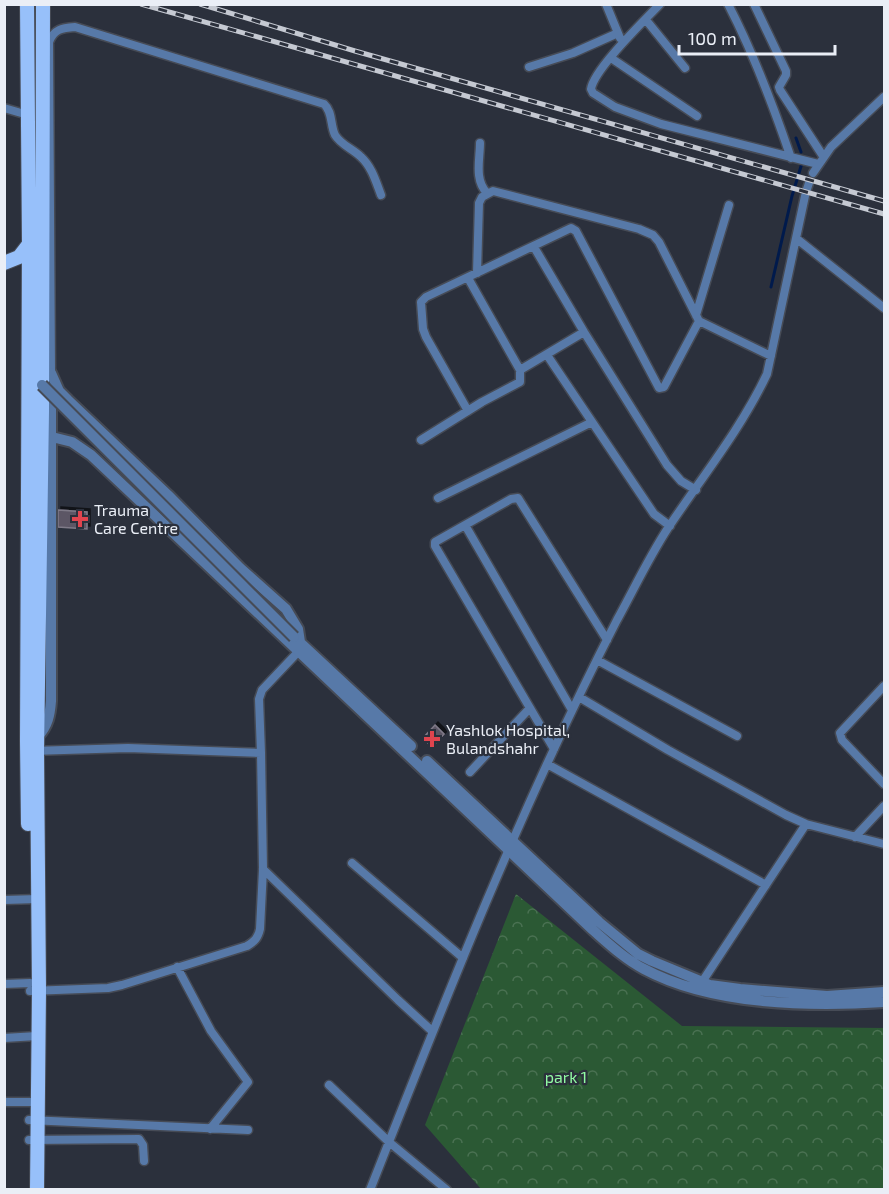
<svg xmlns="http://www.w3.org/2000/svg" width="889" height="1194" font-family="'Exo 2',sans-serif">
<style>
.forest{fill:url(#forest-crowns)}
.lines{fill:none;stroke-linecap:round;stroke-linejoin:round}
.stream{stroke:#001a4c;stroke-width:3}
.building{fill:#5c5765;stroke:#7f7a88;stroke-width:1.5;filter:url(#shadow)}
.minor-casing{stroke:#464b56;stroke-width:11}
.tertiary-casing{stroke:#464b56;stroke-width:14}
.primary-casing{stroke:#464b56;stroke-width:16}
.minor{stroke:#5779a8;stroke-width:8}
.tertiary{stroke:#5779a8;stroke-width:10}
.primary{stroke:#97c0fa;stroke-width:14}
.rail-casing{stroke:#c5c9d2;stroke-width:5}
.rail{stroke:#2b303c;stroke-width:3;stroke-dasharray:9;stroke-linecap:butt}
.tertiary-bridge-casing{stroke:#464b56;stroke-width:14;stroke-linecap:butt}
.tertiary-bridge{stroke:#5779a8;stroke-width:10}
.health-dot{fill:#e0444e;stroke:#2b303c;stroke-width:2}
.labels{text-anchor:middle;stroke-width:4.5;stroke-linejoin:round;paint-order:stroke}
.poi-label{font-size:16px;fill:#eaeef6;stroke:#2b303c;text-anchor:start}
.park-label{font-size:16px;fill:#91f9a3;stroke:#2b303c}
</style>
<defs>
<pattern id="forest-crowns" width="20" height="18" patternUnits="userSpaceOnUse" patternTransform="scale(1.5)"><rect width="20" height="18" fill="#2b5934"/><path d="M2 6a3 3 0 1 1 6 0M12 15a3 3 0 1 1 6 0" fill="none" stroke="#4a7152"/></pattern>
<filter id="shadow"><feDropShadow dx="3" dy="-3" stdDeviation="0" flood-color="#0009"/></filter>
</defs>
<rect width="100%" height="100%" fill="#2b303c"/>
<!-- forest -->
<path class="forest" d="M516 894 682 1026 884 1028V1189H481L425 1125Z"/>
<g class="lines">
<!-- stream -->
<path class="stream" d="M796 138 801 152
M771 287 792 196 802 163"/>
</g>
<!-- building -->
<path class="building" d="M58 510 87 512V529L58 527Z
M435 725 444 734 432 747 423 738Z"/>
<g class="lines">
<defs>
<path id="minor" d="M606 4 620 38
M660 4C644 21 594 69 591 89L593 93 615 107 661 124 818 164
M728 4C754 54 773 105 791 158
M754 4 786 71V75L779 87 780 90 823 156
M646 20 685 68
M611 58 697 116
M529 67 573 53 618 33
M4 108 28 115
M480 143C480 159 474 180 487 193
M813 173 831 147 884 97
M807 189 809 183
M797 239 884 308
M534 247 584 332 667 465 681 481 696 490
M477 273 479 203 482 197 493 191 639 229 653 235 659 242 699 321 771 356
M468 278 520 370
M696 315 729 205
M547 355 654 514 670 526
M51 373 49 42C54 29 62 28 75 27L324 104C333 112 330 125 335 135 341 145 353 149 361 157 372 167 376 182 381 195
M468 411 426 337 423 329 421 302 426 297 571 228 576 231 659 388 664 387 699 321
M421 440 482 402 520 382V370L584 332
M438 498 592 422
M465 525 572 710
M597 660 737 736
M884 686 840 733 842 740 884 784
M579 697 668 750 786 815 806 824 884 844
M554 749 435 546V542L511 499 518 498 607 640
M32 751 128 748 261 753 259 699 262 690 298 652
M547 764 766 885
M470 772 530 708
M855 837 884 806
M352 863 463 958
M263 869 398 1000 432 1031
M4 900 38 899
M177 967 211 1031 248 1082 210 1129
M702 982 806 824
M4 984 30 983
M30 991 108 988 122 985 247 946C255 941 258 938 260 929L263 869 261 753
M4 1038 37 1036
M329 1085 389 1142 447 1190
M4 1102H37
M29 1120 248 1130
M29 1140 139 1139 143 1145 144 1161
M370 1190C446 997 522 804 617 620 634 589 649 557 668 528 702 477 741 429 767 374L805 196"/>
<path id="tertiary" d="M51 373 59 391 68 400 168 495 240 568 286 609 298 629 300 642
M52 437 72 442 91 455 593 930C609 944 625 959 644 969 711 1005 810 1007 884 1002
M294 637 411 746
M38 736C48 726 50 714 51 701V389
M427 761 599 922 638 954 652 961 710 985 740 989 827 996 884 992"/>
<path id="primary" d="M27 4 29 244 27 741 28 824
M4 263 19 257 29 244
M37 1190 39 990 37 751 42 411 43 4"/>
</defs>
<!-- minor casing -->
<use href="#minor" class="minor-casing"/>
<!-- tertiary casing -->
<use href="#tertiary" class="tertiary-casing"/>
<!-- primary casing -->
<use href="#primary" class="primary-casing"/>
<!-- minor -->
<use href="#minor" class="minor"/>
<!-- tertiary -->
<use href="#tertiary" class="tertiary"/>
<!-- primary -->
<use href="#primary" class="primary"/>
<defs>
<path id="rail" d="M141 4 884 214
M200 4 355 51 884 201"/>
</defs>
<!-- rail casing -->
<use href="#rail" class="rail-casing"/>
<!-- rail -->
<use href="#rail" class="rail"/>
<defs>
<path id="tertiary-bridge" d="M42 385 294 637"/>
</defs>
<!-- tertiary-bridge casing -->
<use href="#tertiary-bridge" class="tertiary-bridge-casing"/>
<!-- tertiary-bridge -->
<use href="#tertiary-bridge" class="tertiary-bridge"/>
</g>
<!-- markers -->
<g class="health-dot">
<path d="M77 510h6v6h6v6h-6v6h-6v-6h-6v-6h6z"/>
<path d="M429 730h6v6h6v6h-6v6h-6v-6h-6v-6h6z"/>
</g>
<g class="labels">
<!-- poi labels -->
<g class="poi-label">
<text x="94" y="516">Trauma<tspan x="94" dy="18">Care Centre</tspan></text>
<text x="446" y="736">Yashlok Hospital,<tspan x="446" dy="18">Bulandshahr</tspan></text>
</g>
<!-- park labels -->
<g class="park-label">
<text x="566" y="1083">park 1</text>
</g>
</g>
<!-- border -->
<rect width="889" height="1194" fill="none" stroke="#eaeef6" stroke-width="12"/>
<!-- scale -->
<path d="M679 45v9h156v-9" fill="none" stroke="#eaeef6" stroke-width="3"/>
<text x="688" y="45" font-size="18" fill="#eaeef6" stroke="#2b303c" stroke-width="4.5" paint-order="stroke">100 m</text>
</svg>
